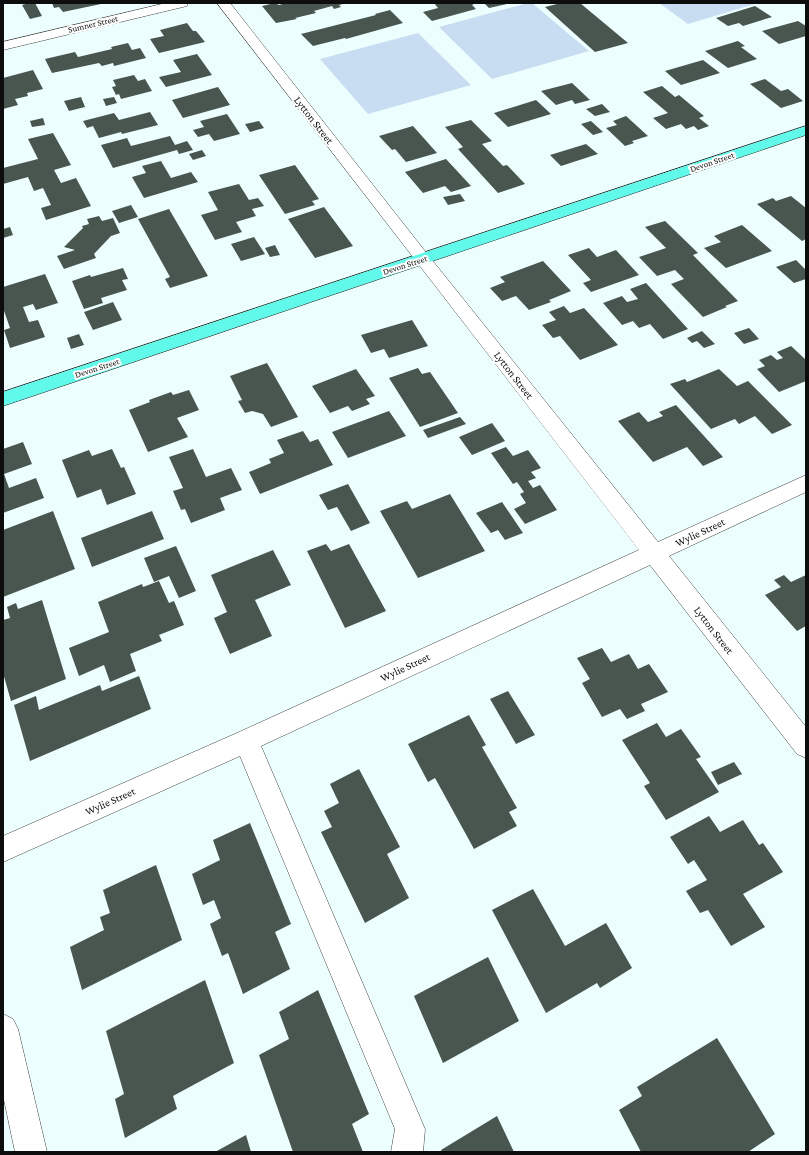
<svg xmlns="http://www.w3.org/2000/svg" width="809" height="1155" font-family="'Crimson Pro',serif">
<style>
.pitch{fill:#c8ddf1}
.building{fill:#49554f}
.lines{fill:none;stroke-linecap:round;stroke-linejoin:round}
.minor-casing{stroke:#404040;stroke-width:1}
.major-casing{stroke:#1e1e1e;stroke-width:1}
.minor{fill:#fff;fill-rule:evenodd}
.major{fill:#61faea;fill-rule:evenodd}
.labels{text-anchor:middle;stroke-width:4;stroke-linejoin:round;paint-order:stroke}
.far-street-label{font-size:9px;fill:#0d0d0d;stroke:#fff}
.street-label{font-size:11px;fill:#0d0d0d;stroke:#fff}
</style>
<rect width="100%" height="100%" fill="#ecfffe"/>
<!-- pitch -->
<path class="pitch" d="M528 3H532L589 51 492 79 439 27Z
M659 3H758L688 24Z
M418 33 471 85 368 114 320 59Z"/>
<!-- building -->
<path class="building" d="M29 3H35L42 16 30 19 22 5Z
M52 3H101V4L63 12 59 7 54 8Z
M275 3 279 5 286 3 343 4 339 5 341 7 334 9 332 6 314 11 316 13 295 18 297 19 276 23 262 6Z
M434 3H476L472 5 476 9 432 21 423 12 438 8Z
M484 3H507V4L489 8Z
M561 3H580L628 43 595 52 545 7Z
M755 6 772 17 743 26 739 23 728 26 716 18Z
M390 10 403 23 346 39 345 38 313 46 301 34 376 15 375 14Z
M798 21 806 26V36L779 44 762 31Z
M187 23 193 31H196L205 42 159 53 150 39 164 36 160 30Z
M738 41 745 46 741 47 757 59 728 68 705 51Z
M128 43 132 50 140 48 146 58 114 66 113 63 102 66 99 63 52 73 45 59 75 52 78 57 112 49 111 47Z
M197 54 212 75 166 87 159 77 181 72 173 60Z
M703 60 720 73 681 85 665 71Z
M33 70 43 89 27 93 28 96 15 99 18 105 3 109V81H4L3 78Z
M134 75 138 81 145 79 152 91 121 99 119 94 116 95 112 87 116 86 113 80Z
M765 79 781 91 788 89 803 101 781 108 750 84Z
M572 83 590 100 575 104 572 100 556 105 541 91Z
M662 86 675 97 679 95 704 116 699 118 709 126 698 130 694 126 686 129 681 124 666 129 653 118 668 113 643 92Z
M218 87 230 105 183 118 172 100Z
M81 97 85 107 69 111 64 101Z
M114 97 117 103 106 106 103 99Z
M536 100 551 114 508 127 494 113Z
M602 104 610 112 595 116 586 109Z
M150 112 158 125 122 134 121 132 99 138 93 126 87 128 83 121 114 113 119 120Z
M227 114 240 134 214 141 209 134 198 137 193 130 204 127 200 121Z
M626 116 648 136 632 141 634 143 625 146 606 128 617 125 613 121Z
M43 118 45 125 32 127 30 121Z
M471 120 492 141 482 144 503 166 507 165 525 184 498 193 458 149 463 147 445 127Z
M259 121 264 128 250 132 245 124Z
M591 121 603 132 593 135 581 124Z
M413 126 437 153 406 162 395 149 392 150 379 136Z
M53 133 71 165 54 170 61 183 76 178 91 206 46 220 41 208 51 205 43 188 34 191 28 177 3 184V168L38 159 28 139Z
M170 136 175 145 187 141 193 150 179 154 177 150 113 168 101 145 127 138 131 146Z
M586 144 598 154 561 166 550 155Z
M202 150 206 156 193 160 189 154Z
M446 159 471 186 451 192 445 186 423 193 405 172Z
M161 161 171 178 191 172 198 182 144 198 132 177 146 173 142 166Z
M295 165 319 199 312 201 315 205 285 214 259 175Z
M239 184 249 200 258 198 264 206 252 209 256 216 236 222 242 232 215 240 201 215 218 210 208 192Z
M460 194 465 201 448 205 443 197Z
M791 196 806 208V239L802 241 757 204 773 198 776 201Z
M131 205 138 217 119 223 112 211Z
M324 207 353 246 315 258 288 219Z
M169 209 208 276 170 288 165 279 170 277 138 219Z
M99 216 102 221 113 218 120 233 111 236 94 254 96 258 64 269 57 256 75 250 64 247 83 228 82 226 89 224 87 219Z
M665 221 698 253 693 255 738 301 725 306 727 307 703 317 671 284 684 279 675 270 657 276 639 257 666 248 645 227Z
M742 225 772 251 726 268 704 248 721 242 714 236Z
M10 227 13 235 3 238V229Z
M254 237 265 254 241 261 231 244Z
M275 245 280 255 270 257 265 248Z
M589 248 597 257 616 250 639 275 591 292 583 283 591 280 568 255Z
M796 260 806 270V279L794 283 776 267Z
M543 261 571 291 549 300 551 302 529 310 516 296 502 301 490 288 505 282 500 277Z
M123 268 128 279 122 280 127 290 101 298 103 303 84 309 72 281 90 275 91 277Z
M45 274 58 303 36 310 33 304 23 307 29 322 38 320 45 337 10 348 4 330 10 328 3 308V287Z
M646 283 688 329 663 339 650 324 639 328 633 321 622 325 603 303 622 296 627 302 638 299 630 289Z
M113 302 122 320 93 330 84 312Z
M564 306 570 313 584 308 618 345 580 360 560 336 553 338 542 325 556 320 549 312Z
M412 320 428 346 389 358 384 349 371 353 361 335Z
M749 328 759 339 744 344 734 333Z
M702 331 715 344 704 348 697 341 692 343 687 338Z
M79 334 84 345 71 349 67 338Z
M791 346 806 360V381L779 392 757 369 765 366 759 360 771 355 777 360 783 358 777 352Z
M267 363 298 417 271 427 263 414 252 411 245 413 238 401 242 400 230 376Z
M418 368 422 374 430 372 458 413 420 427 389 378Z
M356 369 375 396 366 399 370 404 352 411 348 406 330 413 312 386Z
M719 369 737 386 748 381 792 425 772 434 755 416 739 424 735 419 711 429 670 384 685 379 687 382Z
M189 390 199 410 177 418 188 437 148 452 129 410 150 402 149 400 171 392 173 395Z
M676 405 723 457 703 466 687 447 653 462 618 421 639 412 648 422 663 416 659 412Z
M389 411 406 436 348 458 332 432Z
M460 417 466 424 428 438 423 430Z
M492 423 505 441 472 455 459 437Z
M303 431 310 442 318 439 333 465 260 494 249 472 271 463 269 459 284 453 277 440Z
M23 442 32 464 4 474 9 488 36 478 44 498 3 513V449Z
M506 447 513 456 528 450 541 468 531 472 536 478 528 481 533 488 540 485 557 510 525 524 514 509 526 503 520 494 524 492 517 482 513 484 491 453Z
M112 449 121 468 124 467 136 494 107 505 101 489 77 498 62 460 89 450 92 456Z
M193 449 206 477 231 468 242 490 220 498 225 510 191 523 185 509 181 510 173 491 183 488 169 457Z
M348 484 370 523 351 531 337 507 328 510 319 495Z
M450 494 485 551 418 578 380 511 407 501 412 509Z
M502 502 523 533 505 540 498 530 491 533 476 513Z
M53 511 75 569 3 597V530Z
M152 511 164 539 92 567 81 538Z
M326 544 331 551 349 544 386 611 345 628 307 551Z
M176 546 196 591 179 598 169 576 154 582 144 558Z
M273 550 291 585 255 600 272 636 230 654 214 618 227 612 211 575Z
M784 575 791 582 806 575V626L797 631 765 595 781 587 774 580Z
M159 581 169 603 174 601 184 625 159 635 162 641 130 654 136 671 110 682 104 665 79 676 69 648 109 632 98 602 142 584 143 587Z
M42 600 66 679 11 701 3 673V620L10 618 7 607 16 603 18 609Z
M602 648 611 662 629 654 638 669 649 664 668 692 641 704 645 711 627 719 620 709 602 717 582 683 590 679 577 658Z
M139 676 151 709 30 761 14 705 36 696 39 710 100 685 102 691Z
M508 691 535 735 516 744 490 699Z
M469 715 486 745 482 747 517 808 509 812 517 826 474 849 435 778 428 782 408 744Z
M657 723 666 737 681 729 701 757 696 759 719 792 666 820 644 786 650 783 622 740Z
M734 762 742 774 718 785 711 772Z
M359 769 400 847 387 854 409 898 365 923 321 832 332 827 324 811 339 803 330 784Z
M709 816 720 832 743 820 759 845 763 843 783 872 743 894 765 927 731 946 708 910 700 913 686 891 707 880 694 860 688 864 670 837Z
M250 823 291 924 275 932 290 969 243 994 228 953 222 956 210 924 221 918 214 900 203 905 192 874 220 860 213 840Z
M156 865 182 940 82 990 70 947 104 930 100 917 110 913 103 890Z
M533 889 565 946 606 923 632 968 600 988 597 983 546 1013 492 910Z
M488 957 519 1021 443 1063 414 996Z
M205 980 234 1063 173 1096 177 1109 125 1138 115 1099 124 1094 106 1031Z
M318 990 369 1114 352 1124 363 1152H293L259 1055 289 1039 279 1012Z
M717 1038 775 1134 748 1152H641L619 1110 642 1096 637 1087Z
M497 1116 514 1152H442L441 1150Z
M246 1135 251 1152H215Z"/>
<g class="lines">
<defs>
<path id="minor" d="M166 3H188L187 6 3 50V42Z
M217 3H230L428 255 658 542 806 475V492L669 556 806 727V758L797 754 650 565 261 746 425 1129 423 1152H391L395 1129 240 756 3 862V836L237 733 639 550Z
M3 1014 13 1019 18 1029 47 1152H15L3 1095Z"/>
<path id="major" d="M806 126V135L3 406V392Z"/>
</defs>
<!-- minor casing -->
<use href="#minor" class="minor-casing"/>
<!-- major casing -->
<use href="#major" class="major-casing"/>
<!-- minor -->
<use href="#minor" class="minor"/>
<!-- major -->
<use href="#major" class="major"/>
</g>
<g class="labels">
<!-- far-street labels -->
<g class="far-street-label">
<text transform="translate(93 24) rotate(-13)" y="3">Sumner Street</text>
<text transform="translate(712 162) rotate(-19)" y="3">Devon Street</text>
<text transform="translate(405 265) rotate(-18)" y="3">Devon Street</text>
<text transform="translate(97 368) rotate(-18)" y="3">Devon Street</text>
</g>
<!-- street labels -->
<g class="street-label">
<text transform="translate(314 120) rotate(52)" y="4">Lytton Street</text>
<text transform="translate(514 375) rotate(52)" y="4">Lytton Street</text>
<text transform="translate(700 532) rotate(-25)" y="4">Wylie Street</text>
<text transform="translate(714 630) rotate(52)" y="4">Lytton Street</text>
<text transform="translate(405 667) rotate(-25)" y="4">Wylie Street</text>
<text transform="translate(110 801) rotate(-24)" y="4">Wylie Street</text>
</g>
</g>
<!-- border -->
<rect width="809" height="1155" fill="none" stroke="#0d0d0d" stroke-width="8"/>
</svg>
